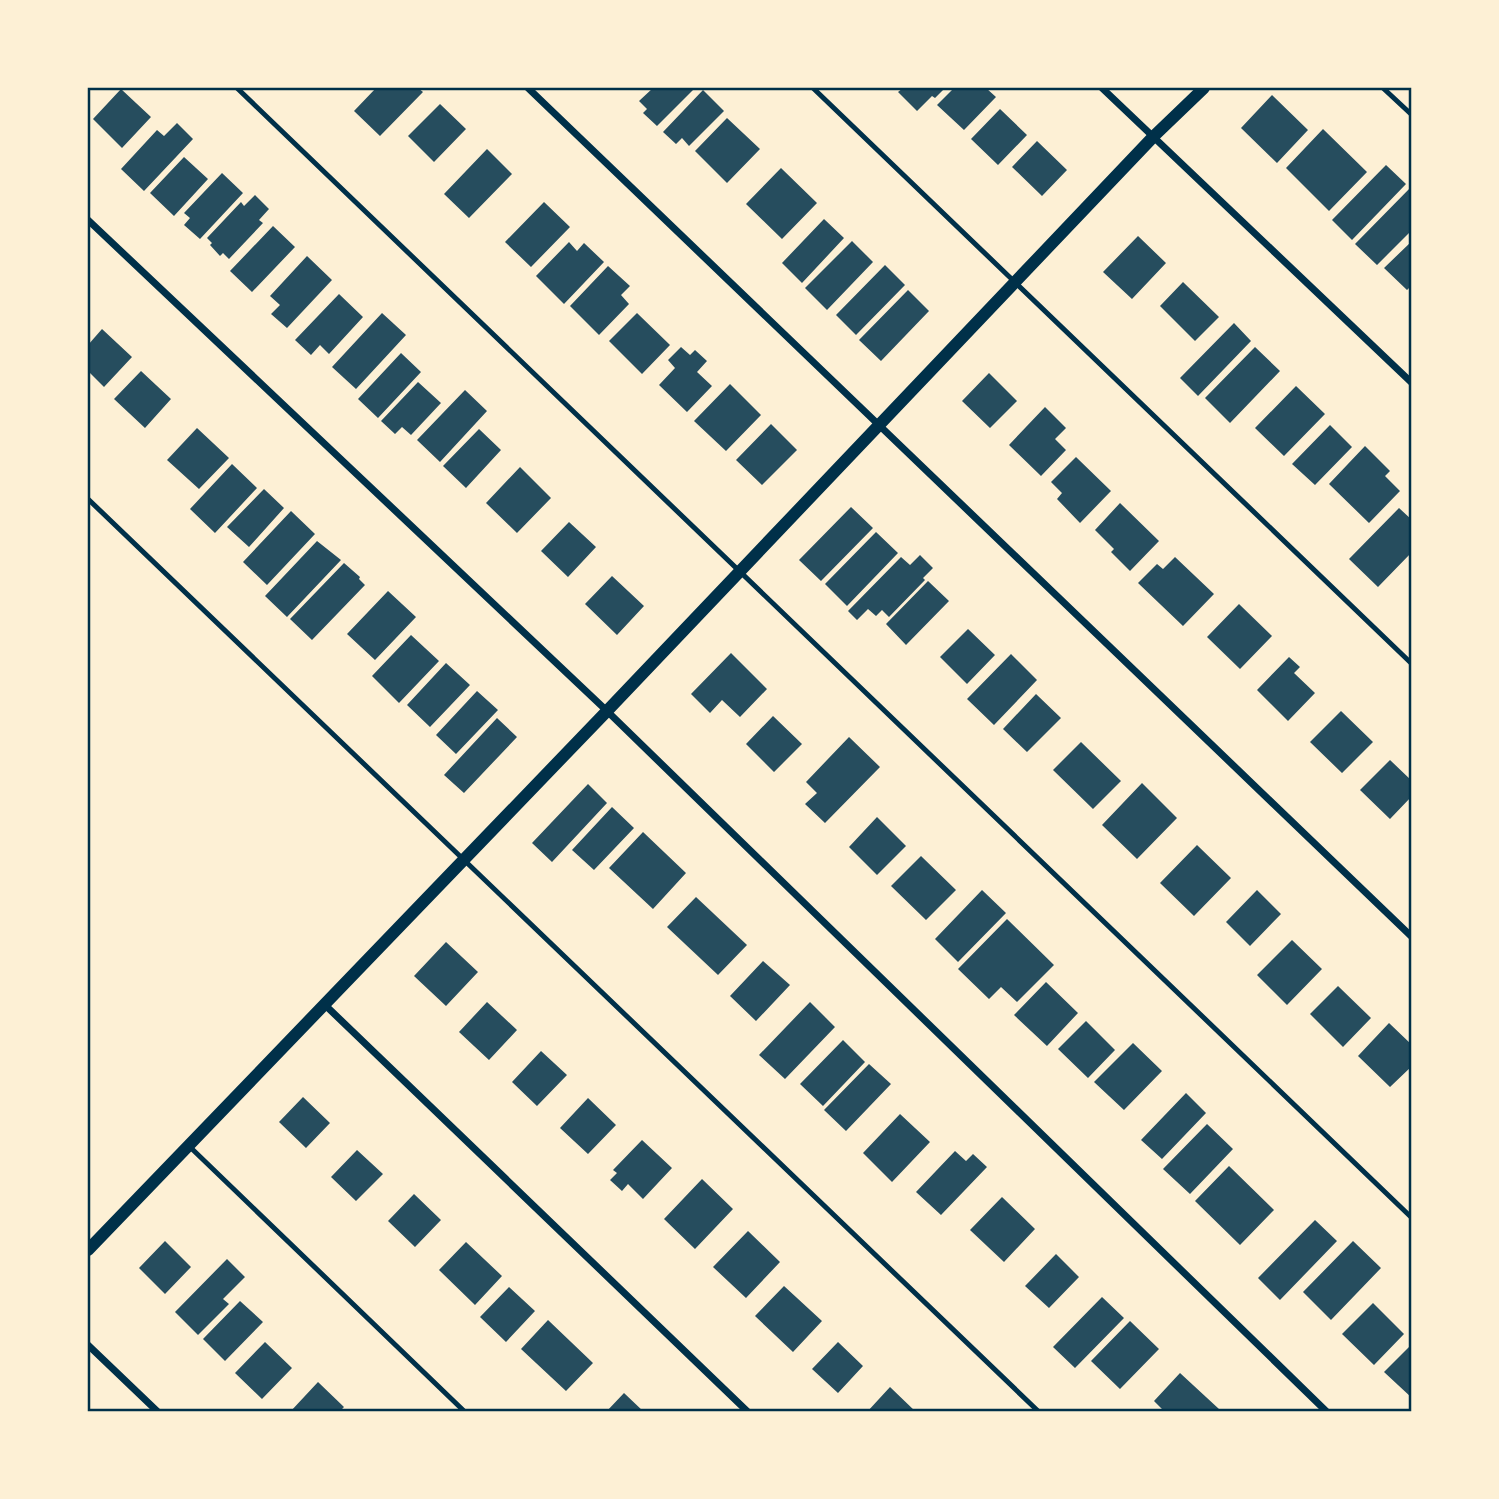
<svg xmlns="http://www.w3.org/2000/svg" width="1499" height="1499" font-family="Cabin,sans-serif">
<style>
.building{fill:#264d5e}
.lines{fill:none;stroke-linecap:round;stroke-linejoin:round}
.service{stroke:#003049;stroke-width:5}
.minor{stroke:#003049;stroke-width:7}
.tertiary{stroke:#003049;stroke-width:12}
.neatline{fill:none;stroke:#003049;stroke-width:2.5}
</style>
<rect width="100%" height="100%" fill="#fdf0d5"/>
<!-- building -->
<path class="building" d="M376 88H418L423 92 380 136 354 111Z
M653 88H695L657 126 643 113 647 109 639 101Z
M903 88H945L935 98 932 96 917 111 898 92Z
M954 88H986L996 97 964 130 937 105Z
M121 89 151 117 122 148 93 119Z
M703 90 724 111 689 146 682 138 676 144 663 132Z
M1272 95 1308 130 1277 163 1241 128Z
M440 104 466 129 434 162 408 136Z
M1000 109 1027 135 998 165 971 139Z
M727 118 760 149 727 183 695 151Z
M177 123 193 139 144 191 121 169 157 130 164 136Z
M1323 129 1367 172 1329 211 1286 168Z
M1037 141 1067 170 1042 196 1012 167Z
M487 149 512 174 469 218 444 194Z
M184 157 208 179 174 216 150 193Z
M1386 165 1406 184 1352 240 1332 220Z
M781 168 817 203 782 239 746 204Z
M222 173 243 193 200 239 184 225 190 218 184 213Z
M1412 186V230L1377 265 1355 244Z
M255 195 269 209 259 220 263 223 229 259 223 253 220 256 210 245 212 243 207 238 241 202 244 206Z
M544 202 570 227 531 267 505 242Z
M824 219 844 238 802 283 782 263Z
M273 226 295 247 252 292 230 271Z
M1138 236 1166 263 1132 299 1103 272Z
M852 241 873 262 827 310 805 288Z
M1412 241V285L1407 290 1384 268Z
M569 242 577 251 584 243 604 262 564 304 536 276Z
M307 256 332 280 287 328 271 314 280 305 270 296Z
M885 265 905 285 856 335 836 315Z
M608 266 630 286 621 295 629 304 599 335 570 306Z
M1183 282 1219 317 1195 341 1160 306Z
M908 290 929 311 881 361 859 340Z
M339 294 363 317 329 354 320 345 311 355 295 340Z
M382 313 406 335 356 389 332 367Z
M637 313 670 345 642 374 609 341Z
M1234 323 1251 341 1198 396 1180 378Z
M102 329 132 357 104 387 88 371V345Z
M681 347 690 355 695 350 707 361 697 372 712 386 687 412 659 385 675 368 668 360Z
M1255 347 1280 371 1230 423 1205 398Z
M401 353 421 372 378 418 358 399Z
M141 371 171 399 145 428 114 399Z
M989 373 1017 401 990 428 962 401Z
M418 382 441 403 411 435 402 427 395 434 381 421Z
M730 384 761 415 726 451 694 421Z
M1296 386 1325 414 1284 456 1255 428Z
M465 390 487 411 440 462 417 440Z
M1045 407 1066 428 1055 439 1066 450 1041 476 1009 445Z
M771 424 797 450 762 485 736 460Z
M1330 425 1352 447 1315 485 1292 464Z
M197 428 229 458 199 489 167 460Z
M479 429 501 450 466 488 443 466Z
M1365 446 1390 471 1385 476 1400 491 1369 523 1329 484Z
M1076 457 1111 491 1080 523 1057 499 1062 493 1051 482Z
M232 464 257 488 215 533 190 509Z
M520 467 551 498 517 533 486 503Z
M264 489 284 508 249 547 227 527Z
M1120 503 1159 541 1130 571 1111 552 1114 549 1095 530Z
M851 507 873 528 821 581 799 560Z
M1399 508 1412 520V552L1378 587 1349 559Z
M291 511 315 534 267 585 243 562Z
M569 522 596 547 568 577 541 551Z
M876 532 898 553 847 606 825 584Z
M317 541 341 560 287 617 265 596Z
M920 555 933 568 923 578 925 580 889 617 882 610 876 616 868 609 857 620 848 611 901 557 910 565Z
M1175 557 1214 594 1183 626 1138 583 1157 564 1163 569Z
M344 563 360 577 359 579 365 585 312 640 290 619Z
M612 576 644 606 617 635 585 604Z
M928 581 949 601 906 645 886 624Z
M388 591 416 617 375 660 347 634Z
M1239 604 1272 636 1240 669 1207 637Z
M968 629 995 655 967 684 940 657Z
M411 635 439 661 399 703 372 676Z
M731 653 767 689 740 717 722 700 710 713 691 694Z
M1011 654 1037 680 994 725 967 699Z
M1289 657 1300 667 1294 673 1315 693 1288 721 1257 690Z
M446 663 470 685 430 727 407 705Z
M477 691 498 710 456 754 436 735Z
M1036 694 1061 718 1027 752 1003 729Z
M1341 711 1373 742 1342 773 1310 742Z
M773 716 802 744 774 772 746 744Z
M497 718 517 737 464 793 444 775Z
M849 737 880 767 825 823 805 804 817 793 806 782Z
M1081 742 1121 781 1093 809 1053 770Z
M1390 760 1412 781V796L1390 819 1360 790Z
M1142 783 1177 818 1137 859 1102 825Z
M588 784 607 803 552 862 532 843Z
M612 807 634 828 594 870 572 850Z
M877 817 906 846 877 875 849 847Z
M643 832 686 873 653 909 609 868Z
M1197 845 1231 878 1194 916 1160 883Z
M921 856 956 890 926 920 891 886Z
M982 890 1006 913 958 962 935 939Z
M1257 890 1281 914 1250 946 1226 922Z
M696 897 747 945 718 975 667 927Z
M1007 919 1054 965 1017 1002 1001 987 989 999 958 969Z
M1292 940 1322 969 1287 1005 1257 975Z
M446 942 478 972 446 1006 414 976Z
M763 961 790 985 756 1021 730 996Z
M1046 982 1078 1013 1047 1046 1014 1015Z
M1338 986 1371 1018 1343 1047 1310 1014Z
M487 1002 517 1030 489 1060 459 1032Z
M810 1002 835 1027 785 1079 759 1055Z
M1086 1021 1115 1050 1088 1078 1058 1049Z
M1389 1023 1412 1045V1066L1390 1087 1358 1056Z
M843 1040 865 1062 823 1106 800 1084Z
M1133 1043 1162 1071 1124 1110 1094 1082Z
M541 1051 567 1075 537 1106 512 1082Z
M869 1064 891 1084 846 1131 824 1110Z
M1186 1093 1206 1113 1162 1159 1141 1140Z
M303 1097 330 1123 306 1148 279 1122Z
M588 1098 616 1125 588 1154 560 1128Z
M900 1114 930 1142 892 1182 863 1153Z
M1207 1124 1233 1149 1190 1194 1163 1169Z
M642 1140 672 1168 643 1199 628 1184 622 1191 610 1180 617 1173 613 1170Z
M357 1150 383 1174 356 1201 331 1177Z
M955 1151 966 1161 973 1154 987 1167 941 1215 916 1192Z
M1229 1166 1274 1210 1240 1245 1195 1201Z
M702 1179 733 1209 695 1249 664 1219Z
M414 1194 441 1220 415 1247 388 1221Z
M1002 1197 1035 1229 1004 1262 970 1230Z
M1315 1220 1337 1241 1280 1300 1258 1278Z
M748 1231 780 1262 746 1298 713 1267Z
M165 1241 191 1267 165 1294 139 1268Z
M1353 1241 1381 1268 1331 1320 1303 1292Z
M466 1242 502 1276 475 1305 439 1270Z
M1056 1254 1079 1277 1049 1308 1025 1286Z
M227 1259 245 1277 223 1299 229 1304 198 1335 175 1312Z
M784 1286 822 1321 793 1352 755 1316Z
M509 1287 535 1311 506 1342 480 1317Z
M1102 1297 1124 1318 1075 1368 1053 1347Z
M240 1301 263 1322 225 1361 203 1339Z
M1373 1303 1404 1334 1374 1365 1342 1334Z
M548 1320 593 1363 566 1391 521 1349Z
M1130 1321 1159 1349 1120 1389 1091 1361Z
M265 1342 292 1368 262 1399 235 1373Z
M838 1342 863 1366 838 1393 812 1369Z
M1412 1344V1398L1384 1372Z
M1180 1373 1219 1409 1217 1412H1165L1154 1401Z
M318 1382 344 1407 339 1412H290Z
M890 1387 916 1412H867Z
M624 1393 644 1412H606Z"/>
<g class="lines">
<!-- service -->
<path class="service" d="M237 88 1412 1218
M813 88 1412 664
M1383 88 1412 115
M88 499 1039 1412
M190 1147 465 1412"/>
<!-- minor -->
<path class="minor" d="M528 88 1412 937
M1102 88 1412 383
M88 220 607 711 1327 1412
M324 1004 748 1412
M88 1345 158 1412"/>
<!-- tertiary -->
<path class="tertiary" d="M88 1250 607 711 1154 136 1204 88"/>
</g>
<!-- border -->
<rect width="1499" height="1499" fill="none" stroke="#fdf0d5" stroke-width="178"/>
<rect x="89" y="89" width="1321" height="1321" class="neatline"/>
</svg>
